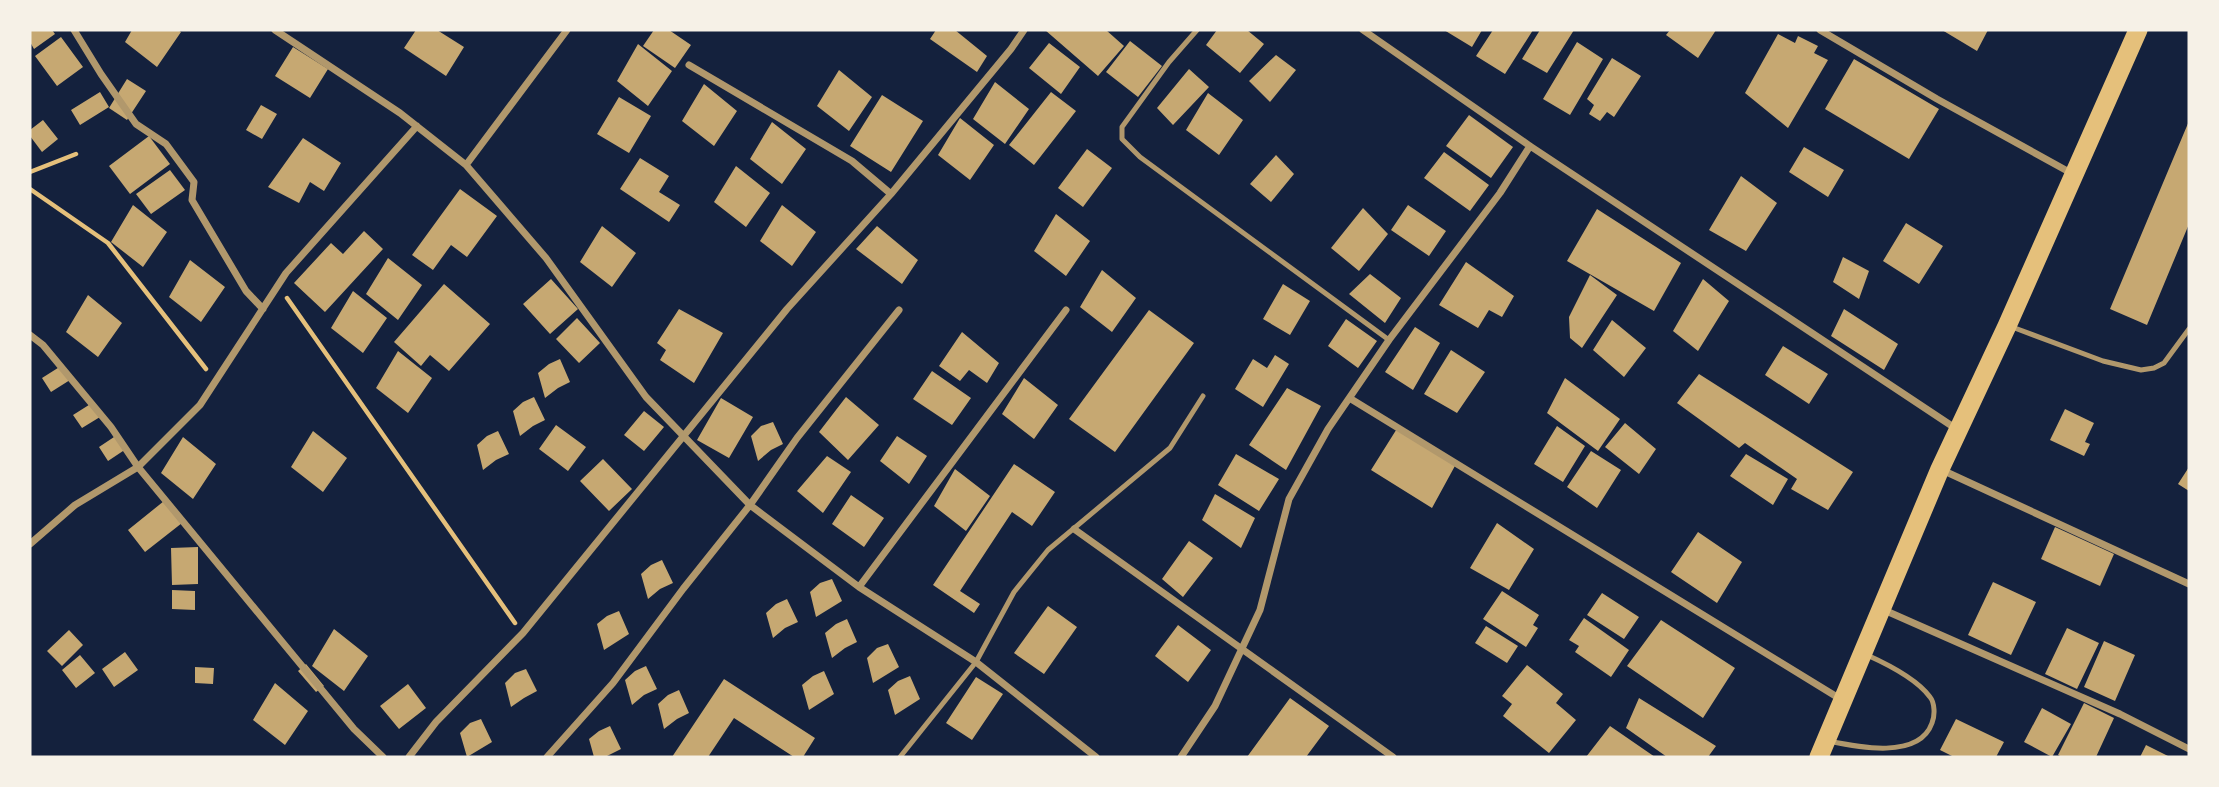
<svg xmlns="http://www.w3.org/2000/svg" width="2219" height="787" font-family="'Noto Sans',sans-serif">
<style>
.building{fill:#c6a872}
.lines{fill:none;stroke-linecap:round;stroke-linejoin:round}
.path{stroke:#e5c07b;stroke-width:4.5}
.service{stroke:#b1986c;stroke-width:5}
.minor{stroke:#b1986c;stroke-width:7}
.trunk{stroke:#e5c07b;stroke-width:19}
</style>
<rect width="100%" height="100%" fill="#14213d"/>
<!-- building -->
<path class="building" d="M30 30H52L55 34 34 49 30 42Z
M132 30H178L181 32 157 67 125 42Z
M416 30H437L464 47 446 76 404 48Z
M654 30H669L691 45 675 68 643 46Z
M936 30H955L987 56 977 72 930 39Z
M1045 30H1106L1124 46 1098 76Z
M1217 30H1247L1264 44 1240 73 1206 45Z
M1444 30H1482L1472 47Z
M1493 30H1533L1505 74 1476 56Z
M1540 30H1574L1547 73 1522 59Z
M1670 30H1716L1698 58 1666 35Z
M1942 30H1988L1977 51Z
M1778 34 1795 43 1798 36 1818 46 1814 53 1828 60 1788 128 1745 93Z
M61 37 83 67 57 86 35 56Z
M1130 41 1162 66 1138 97 1106 72Z
M1577 42 1603 59 1570 115 1543 99Z
M1049 43 1080 67 1061 94 1029 68Z
M638 44 672 71 648 106 617 81Z
M293 47 328 69 310 98 275 76Z
M1276 55 1296 70 1270 102 1249 81Z
M1612 58 1641 76 1614 117 1607 112 1600 121 1589 114 1594 105 1587 99Z
M1854 59 1939 109 1909 159 1825 109Z
M1189 69 1209 87 1173 125 1157 108Z
M839 70 872 97 849 131 817 106Z
M127 79 146 91 127 120 109 108Z
M995 82 1029 109 1005 144 973 119Z
M704 84 737 111 714 146 682 121Z
M100 92 109 107 80 125 71 110Z
M1051 92 1076 111 1034 165 1009 145Z
M1208 93 1243 120 1219 155 1186 130Z
M882 95 923 121 891 172 850 146Z
M619 97 651 116 629 153 597 134Z
M261 105 277 114 262 139 246 130Z
M1469 115 1513 147 1491 178 1446 146Z
M960 118 994 145 970 180 938 155Z
M43 120 58 139 42 152 30 136V130Z
M2189 121V224L2147 325 2110 309Z
M772 122 806 149 782 184 750 159Z
M149 136 170 164 130 194 109 166Z
M303 138 341 163 324 191 310 182 299 203 268 187Z
M1804 147 1844 170 1828 197 1789 172Z
M1087 149 1112 168 1083 207 1058 188Z
M1444 152 1489 185 1470 211 1424 178Z
M1276 155 1294 174 1271 202 1250 184Z
M640 158 669 176 659 192 680 205 669 222 620 189Z
M736 166 770 193 746 227 714 202Z
M170 170 185 190 151 214 136 194Z
M1741 176 1777 203 1746 251 1709 230Z
M460 189 497 216 467 257 451 245 433 270 412 255Z
M133 205 167 232 143 267 111 242Z
M782 205 816 232 792 266 760 241Z
M1408 205 1446 231 1429 256 1391 230Z
M1363 208 1388 234 1359 271 1331 248Z
M1597 209 1681 263 1654 311 1567 261Z
M1056 214 1090 241 1066 276 1034 251Z
M1906 223 1943 246 1919 284 1883 261Z
M602 226 636 253 612 287 580 262Z
M877 226 918 260 902 284 856 249Z
M364 231 383 249 325 312 294 283 331 243 343 254Z
M1843 257 1869 271 1859 299 1833 282Z
M388 258 422 285 398 320 366 294Z
M190 260 225 287 201 322 169 297Z
M1466 262 1514 296 1502 317 1489 310 1478 328 1439 305Z
M1102 270 1136 298 1112 332 1080 307Z
M1370 274 1401 298 1385 323 1349 294Z
M1590 275 1617 295 1582 348 1570 338 1569 317Z
M551 279 578 309 550 334 523 304Z
M1703 279 1729 301 1698 351 1673 331Z
M444 284 490 324 449 371 430 355 421 366 394 342Z
M1283 284 1310 301 1290 335 1263 319Z
M353 291 387 318 363 353 331 328Z
M88 295 122 323 98 357 66 332Z
M679 309 723 333 694 383 660 360 666 350 657 343Z
M1844 309 1898 344 1884 370 1831 336Z
M1149 310 1194 343 1115 452 1069 419Z
M577 318 600 343 579 363 556 339Z
M1346 319 1377 341 1358 368 1328 346Z
M1612 320 1646 348 1624 377 1593 350Z
M1415 327 1440 343 1413 390 1385 372Z
M962 332 999 363 987 383 969 370 960 381 939 366Z
M1783 346 1828 374 1809 404 1765 375Z
M1451 350 1485 372 1457 413 1424 394Z
M398 351 432 378 408 413 376 388Z
M1275 355 1289 364 1263 407 1235 389 1253 359 1267 368Z
M560 359 570 382 558 388 545 398 538 373 549 364Z
M61 366 70 380 51 392 42 378Z
M932 371 971 398 952 425 913 399Z
M1699 374 1853 472 1828 510 1791 489 1797 479 1745 443 1739 448 1677 403Z
M1024 378 1058 405 1034 439 1002 414Z
M1565 378 1620 419 1598 451 1547 413Z
M1287 388 1321 406 1286 470 1249 445Z
M534 397 545 420 533 426 520 436 513 411 523 402Z
M846 397 879 425 848 460 819 432Z
M721 398 753 417 729 458 697 440Z
M92 403 100 417 82 428 73 415Z
M2065 409 2094 423 2085 442 2090 444 2084 456 2050 440Z
M644 411 664 427 644 451 624 435Z
M773 422 783 444 771 450 758 461 751 436 761 426Z
M1625 423 1656 449 1639 474 1605 447Z
M556 425 586 447 568 471 539 449Z
M1557 426 1585 446 1563 482 1534 464Z
M1398 427 1456 464 1432 508 1371 470Z
M313 431 347 458 323 492 291 467Z
M498 431 509 454 496 460 483 470 477 445 487 436Z
M117 435 126 449 108 461 99 447Z
M897 436 927 456 909 484 880 461Z
M183 437 216 464 193 499 161 473Z
M1591 451 1621 470 1597 508 1567 487Z
M1236 454 1279 479 1259 511 1218 485Z
M1746 454 1788 479 1773 505 1730 476Z
M827 456 851 472 823 513 797 491Z
M603 459 632 489 609 511 580 481Z
M1014 464 1055 492 1032 526 1012 512 960 591 980 604 974 613 933 585Z
M2189 467V491L2178 484Z
M955 469 990 496 966 531 934 506Z
M1215 494 1255 518 1241 548 1202 520Z
M851 495 884 518 864 547 832 524Z
M164 501 182 523 145 552 128 530Z
M1497 523 1534 549 1509 590 1470 568Z
M2055 527 2114 554 2100 586 2041 559Z
M1698 532 1742 562 1717 603 1671 572Z
M1189 541 1213 558 1183 597 1162 579Z
M198 547V584L172 585 171 548Z
M662 560 673 583 660 589 648 599 641 574 651 565Z
M832 579 842 601 816 617 810 592 820 583Z
M1993 582 2036 602 2011 655 1968 635Z
M172 590 195 591V610L172 609Z
M1502 591 1539 615 1533 625 1538 628 1526 647 1483 619Z
M1602 593 1639 617 1624 639 1587 615Z
M787 599 798 622 785 628 773 638 766 613 776 604Z
M1048 606 1077 627 1044 674 1014 653Z
M619 611 629 634 604 650 597 624 607 616Z
M1584 618 1629 650 1611 677 1575 652 1579 646 1569 640Z
M847 619 857 642 845 648 832 658 825 633 836 624Z
M1661 620 1735 668 1703 718 1627 666Z
M1178 625 1211 650 1188 682 1155 656Z
M1486 626 1518 646 1507 663 1475 643Z
M2067 628 2099 643 2077 689 2045 674Z
M334 629 368 656 344 691 312 666Z
M69 630 83 645 62 666 47 651Z
M2104 641 2135 655 2115 701 2084 687Z
M888 644 899 667 873 683 867 658 877 648Z
M125 652 138 670 114 687 102 669Z
M80 655 95 673 76 688 62 670Z
M306 664 324 686 316 692 298 671Z
M1527 665 1563 694 1556 703 1576 720 1549 753 1503 716 1512 704 1502 696Z
M646 666 657 689 644 695 632 705 625 680 635 671Z
M195 667 214 668 213 684 195 683Z
M526 669 537 691 524 698 511 707 505 683 515 673Z
M824 671 834 694 809 710 802 685 813 676Z
M910 676 920 699 895 715 888 690 898 681Z
M976 677 1003 694 972 740 946 723Z
M724 679 815 738 803 757H794L734 718 708 757H672Z
M275 683 308 711 285 745 253 720Z
M408 684 426 708 399 729 380 706Z
M679 690 689 713 677 719 664 729 658 704 668 695Z
M1290 698 1329 726 1306 757H1247Z
M1639 698 1716 746 1708 757H1667L1626 728Z
M2084 703 2114 718 2096 757H2062L2058 755Z
M2042 708 2071 724 2052 757 2024 742Z
M481 719 492 742 467 757 460 733 470 723Z
M1956 719 2004 742 1996 757H1954L1940 750Z
M610 726 621 749 605 757H594L589 739 599 731Z
M1610 726 1655 757H1586Z
M2146 745 2170 757H2140Z"/>
<g class="lines">
<!-- path -->
<path class="path" d="M30 172 76 154
M30 189 108 243 206 369
M287 298 515 623"/>
<!-- service -->
<path class="service" d="M1197 30 1169 62 1122 127V139L1140 157 1389 340
M2012 327 2103 361 2141 370 2154 368 2164 363 2189 329
M1829 741C1857 747 1919 760 1932 723 1935 716 1935 703 1930 697 1917 679 1887 664 1867 655
M900 757 976 662 1014 592 1048 550 1170 448 1203 396"/>
<!-- minor -->
<path class="minor" d="M74 30 101 74 136 124 166 144 194 182 192 200 246 291 263 309
M275 30 400 113 466 165 546 258 646 397 750 505 859 587 976 662 1096 757
M1363 30 1530 146 1958 430
M1820 30 1937 99 2071 173
M689 65 852 161 891 194
M466 165 567 30
M30 335 43 345 111 427 138 467 354 729 383 757
M1351 399 1842 700
M1942 470 2189 584
M1074 529 1393 757
M30 544 75 505 138 467 200 405 286 273 417 126
M859 587 1066 310
M1884 610 2120 714 2189 749
M409 757 436 722 523 633 787 309 891 194 1011 49 1024 30
M547 757 613 683 683 589 750 505 797 438 899 310
M1181 757 1215 706 1260 610 1289 499 1328 429 1389 340 1500 193 1530 146"/>
<!-- trunk -->
<path class="trunk" d="M1819 757 1940 469 2007 326 2138 30"/>
</g>
<!-- border -->
<rect width="2219" height="787" fill="none" stroke="#f6f1e7" stroke-width="63"/>
</svg>
